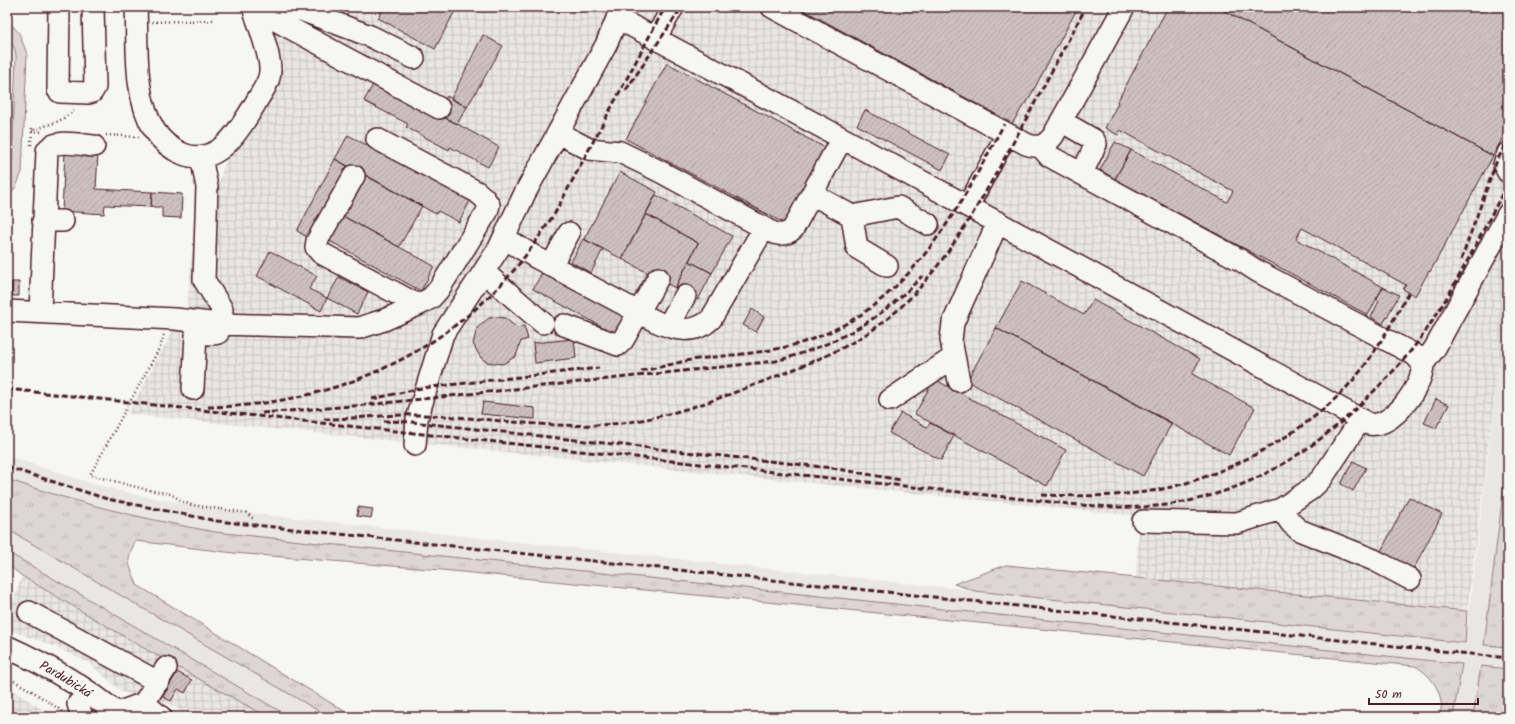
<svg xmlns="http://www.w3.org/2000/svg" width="1515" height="724" font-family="Kalam,sans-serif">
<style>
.built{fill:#e9e6e3}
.industrial{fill:url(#industrial-grid)}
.grass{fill:url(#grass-tufts);stroke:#947a80}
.pitch{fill:#ddd6d5;stroke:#947a80}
.building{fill:url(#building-hatch);stroke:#4a1f2b}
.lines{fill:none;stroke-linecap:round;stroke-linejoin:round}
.minor-casing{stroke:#4a1f2b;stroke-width:24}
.major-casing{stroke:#4a1f2b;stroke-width:25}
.path{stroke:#4a1f2b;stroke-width:2.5;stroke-dasharray:1 3;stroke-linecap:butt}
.minor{stroke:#f6f6f2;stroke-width:21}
.major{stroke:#f6f6f2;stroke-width:22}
.rail{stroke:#4a1f2b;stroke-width:3;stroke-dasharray:6 3;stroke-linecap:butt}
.labels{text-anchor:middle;stroke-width:3;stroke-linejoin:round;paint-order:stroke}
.street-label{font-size:13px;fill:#4a1f2b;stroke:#f6f6f2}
</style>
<defs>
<pattern id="industrial-grid" width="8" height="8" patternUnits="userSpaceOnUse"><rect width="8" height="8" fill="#e9e6e3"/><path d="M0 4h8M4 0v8" fill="none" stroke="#c9c5c3"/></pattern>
<pattern id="grass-tufts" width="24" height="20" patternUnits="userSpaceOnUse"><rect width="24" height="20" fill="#ddd6d5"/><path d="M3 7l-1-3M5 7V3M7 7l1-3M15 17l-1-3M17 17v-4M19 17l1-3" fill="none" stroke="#bfb7b7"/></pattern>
<pattern id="building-hatch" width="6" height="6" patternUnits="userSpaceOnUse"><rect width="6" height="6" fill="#ccc1c0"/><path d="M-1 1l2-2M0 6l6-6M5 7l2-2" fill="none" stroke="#b1a5a5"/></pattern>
</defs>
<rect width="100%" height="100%" fill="#f6f6f2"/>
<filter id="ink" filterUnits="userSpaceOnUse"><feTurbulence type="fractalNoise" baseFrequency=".025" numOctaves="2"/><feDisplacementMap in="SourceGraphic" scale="8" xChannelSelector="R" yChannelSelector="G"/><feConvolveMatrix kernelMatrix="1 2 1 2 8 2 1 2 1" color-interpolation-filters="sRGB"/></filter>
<g filter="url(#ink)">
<!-- built -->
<path class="built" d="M1508 318V453L1484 644 1508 647V669L1481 666 1473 717H1453L1462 664 215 532 127 515 86 505 7 479V456L93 484 132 494 218 510 1465 643 1500 361Z
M7 529 40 548 329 717H290L7 552Z"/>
<!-- industrial -->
<path class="industrial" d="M266 7H1508V318L1500 361 1467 611 1136 578 1139 516 128 414 174 328 187 310 198 185 218 188 223 167 237 139 284 68Z
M22 576 147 650 267 717H185L187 715 177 708 140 693 136 696 122 692 89 663 56 647 7 629V620Z
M7 687 28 700 54 717H7Z"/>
<!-- grass -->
<path class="grass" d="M1508 453V647L1484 645Z
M7 479C75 503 144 519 215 532L1462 664 1453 717H1439C1447 697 1432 675 1415 666L442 570 234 553 136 541C123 562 131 566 137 585L354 717H329L7 529Z
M7 552 30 565 290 717H267L147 650 22 576 7 564Z
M1006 565 1467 611 1465 643 975 591 954 584Z
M1481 666 1508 669V703L1498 717H1473Z"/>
<!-- pitch -->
<path class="pitch" d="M7 20 19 33 27 54 22 172 16 187 7 197V179L12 160 16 57 15 49 7 35Z"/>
<!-- building -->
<path class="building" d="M384 7H457L435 49 378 18Z
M798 7H1078L1026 104 1025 103 1010 127 1000 122 1001 117Z
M1168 7H1217L1493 156 1430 272 1429 271 1415 296 1403 289 1406 285 1302 228 1296 239 1383 287 1368 315 1115 179 1131 150 1227 202 1233 191 1120 130 1118 135 1105 128 1118 103 1117 102Z
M1217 7H1508V127L1493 156Z
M483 35 503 46 467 107 451 99Z
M667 63 833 152 793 228 626 139Z
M376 79 499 147 488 167 450 147 449 150 406 127 408 124 364 101Z
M447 96 467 107 457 124 437 114Z
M865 110 950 155 942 170 857 125Z
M348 135 470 201 459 222 438 211 436 214 335 159Z
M1115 142 1131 150 1115 179 1100 170Z
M65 152 98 154 96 189 152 192 151 207 105 205 104 214 62 211Z
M335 159 347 166 309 238 297 231Z
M620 172 657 192 622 259 584 239Z
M364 174 422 206 399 247 341 215Z
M152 192 182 194 181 218 162 217V207H151Z
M656 195 732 236 712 273 689 261 698 243 646 214Z
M734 198 743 203 740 208 731 204Z
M750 205 769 215 766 221 747 211Z
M646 214 698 243 675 288 622 259Z
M341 215 434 266 421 291 328 240Z
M583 239 603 249 591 273 571 262Z
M270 251 317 276 309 289 327 298 321 311 257 276Z
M689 261 712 273 698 300 675 288Z
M543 271 631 318 621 337 533 289Z
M339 277 368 292 357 314 327 298Z
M1022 281 1084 315 1093 300 1200 359 1192 374 1255 408 1229 455 996 328Z
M7 282H12V296H7Z
M12 282H19V296H12Z
M1383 287 1399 295 1383 324 1371 317 1379 301 1376 299Z
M752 309 764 317 756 332 743 325Z
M497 317 505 318 517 328 524 326 528 339 521 341 516 356 503 364 487 362 481 358 473 344 477 328 489 318Z
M996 328 1172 423 1143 476 967 381Z
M574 339 576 358 535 363 533 343Z
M934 379 1066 450 1047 486 915 414Z
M1436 399 1449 405 1436 428 1424 423Z
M483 402 535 408V419L481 414Z
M901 413 927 427 930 423 954 436 941 460 889 433Z
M1353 461 1366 468 1353 491 1341 484Z
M1409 497 1442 514 1413 570 1380 553Z
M358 507 373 509 371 518 357 516Z
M177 672 192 680 185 693 178 689 171 701 163 697Z"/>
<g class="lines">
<defs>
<path id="minor" d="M59 7 58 90 60 92 88 93 92 92 95 87 93 7
M136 7C138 47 133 96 155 131 162 142 171 149 183 154 218 168 240 129 255 104 260 94 270 83 270 71 271 56 258 23 253 7
M293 7 370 36 414 58
M772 7 1026 144C1038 149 1045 146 1053 136L1124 7
M617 18 842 138 1369 424C1393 429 1423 385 1423 364L1415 355 1257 271 1240 260 1049 156 1041 147
M257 19 265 17 277 21 439 108
M655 39 673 7
M1061 121 1094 140 1096 144 1082 173
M1508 153 1504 165 1508 172
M354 176 317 241 316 247 321 253 418 305
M812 194 852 216
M968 206 1007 134
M43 221H63
M764 228C774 234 783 238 793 229L842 138
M504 238 537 258 655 321C674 330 694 335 711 319L764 228 659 171 620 152 589 149 558 133
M551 266 569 233
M887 266 857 248 852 216 898 207 928 224
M484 272 543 323
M7 311 175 319 220 324 222 309 204 280 207 187 201 157
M40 312 47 151C54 138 82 145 94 146
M564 325 618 345 623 340 658 278
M668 326 685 296
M1423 364 1435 348 1508 214
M959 381 951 340 953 323 998 222
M193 389 196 335C203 331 211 336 218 333L220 324 359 328 384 320 418 305 431 298 439 289 487 212 489 205 484 198 477 192 377 139
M890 400 954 357
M415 445 417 419 443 334 499 248 525 193 606 45 622 7
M1281 509 1291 523 1299 530 1374 560 1410 579
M1143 521 1237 523 1281 509 1311 489 1322 478 1361 419
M29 612 158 682
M144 703 161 717
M78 704 82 717
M114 717 117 713 144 703 166 668"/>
<g id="major">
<path id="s1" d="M7 647C47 665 88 689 121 717"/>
</g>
</defs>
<!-- minor casing -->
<use href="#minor" class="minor-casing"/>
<!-- major casing -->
<use href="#major" class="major-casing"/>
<!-- path -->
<path class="path" d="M152 22 214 20
M34 130 59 121 74 111
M32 131 43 132
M106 135 139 137
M31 145 32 126
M164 335 160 347 90 475 148 490 171 494 183 502 192 505 247 513 253 519
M7 677 32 691 62 711"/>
<!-- minor -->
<use href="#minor" class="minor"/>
<!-- major -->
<use href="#major" class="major"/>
<!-- rail -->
<path class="rail" d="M626 90 682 7
M1461 260 1496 163 1508 139
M641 371C658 368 675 363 691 360 725 355 758 354 790 346 903 317 953 219 1004 124
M7 389 1079 505C1100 506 1121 508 1142 507 1232 503 1309 457 1370 395 1391 374 1411 353 1427 329 1458 283 1482 232 1508 183
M372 399 422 388 599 368
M208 407C322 406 431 362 508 277 526 257 540 235 555 213L665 7
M262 413 366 405 776 361C835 345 880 321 922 276
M324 419C356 419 388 414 420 415 494 417 562 433 636 421 687 412 734 393 782 374 835 353 873 337 913 295 954 251 984 195 1013 143 1038 97 1062 52 1086 7
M384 421 412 422 832 468 901 480
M7 467 107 499 217 521 1508 658
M1042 495C1078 496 1115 497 1151 491 1221 480 1308 433 1354 379 1376 353 1392 322 1409 292"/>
</g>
</g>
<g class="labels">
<!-- street labels -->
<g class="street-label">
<text dy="5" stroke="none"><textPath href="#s1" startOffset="67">Pardubická</textPath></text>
</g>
</g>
<!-- margin -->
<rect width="1515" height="724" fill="none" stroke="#f6f6f2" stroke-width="24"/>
<rect x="12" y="12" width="1491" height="700" fill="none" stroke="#4a1f2b" stroke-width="1.5" filter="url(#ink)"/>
<!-- scale -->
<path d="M1369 698v6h109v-6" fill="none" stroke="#4a1f2b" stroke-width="2"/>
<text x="1375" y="698" font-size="12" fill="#4a1f2b" stroke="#f6f6f2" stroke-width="3" paint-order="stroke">50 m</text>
</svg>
